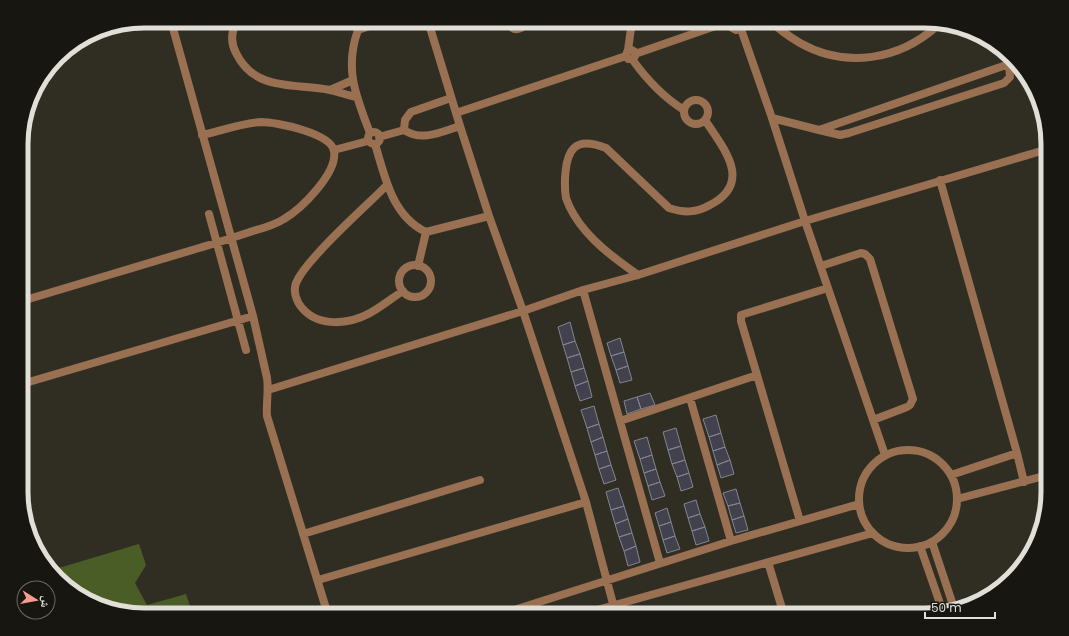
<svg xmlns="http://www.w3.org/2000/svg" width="1069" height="636" font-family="Poppins,'Noto Naskh Arabic',sans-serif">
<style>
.green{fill:#4b5d26}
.building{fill:#41424d;stroke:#838490}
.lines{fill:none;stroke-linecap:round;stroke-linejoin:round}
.street{stroke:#997051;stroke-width:8}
.rim{fill:none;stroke:#e1dfd8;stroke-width:5}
</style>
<rect width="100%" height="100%" fill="#302e23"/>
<!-- green -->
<path class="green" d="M139 544 146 565 135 583 147 605 186 594 193 615H144L82 598 52 570Z"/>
<!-- building -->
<path class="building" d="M570 322 575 341 563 345 558 327Z
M620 338 624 352 611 356 607 343Z
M575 341 580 354 567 358 563 345Z
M624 352 628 366 616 370 611 356Z
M580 354 584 368 571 372 567 358Z
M628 366 632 380 620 383 616 370Z
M584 368 588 381 575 386 571 372Z
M588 381 592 397 580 401 575 386Z
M650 393 655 405 641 409 637 397Z
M637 397 641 409 627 414 624 401Z
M594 406 599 424 587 428 581 410Z
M716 415 721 433 709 437 703 419Z
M599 424 603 437 591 442 587 428Z
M676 428 681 446 668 450 663 432Z
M721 433 725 447 713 451 709 437Z
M603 437 607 451 595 455 591 442Z
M647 437 652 455 640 459 634 441Z
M681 446 685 460 672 464 668 450Z
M725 447 730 460 717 465 713 451Z
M607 451 611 465 599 469 595 455Z
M652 455 656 469 644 473 640 459Z
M685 460 689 473 677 477 672 464Z
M730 460 734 474 721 478 717 465Z
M611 465 616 480 604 484 599 469Z
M656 469 660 482 648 486 644 473Z
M689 473 693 487 681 491 677 477Z
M660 482 665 496 652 500 648 486Z
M618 488 624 506 611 510 606 492Z
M736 489 740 503 728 506 723 493Z
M696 500 700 514 688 518 684 504Z
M740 503 744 516 732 520 728 506Z
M624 506 628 519 615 524 611 510Z
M667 508 671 522 659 526 655 513Z
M700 514 705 527 692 531 688 518Z
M744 516 748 530 736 533 732 520Z
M628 519 632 533 619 537 615 524Z
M671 522 675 536 663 540 659 526Z
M705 527 709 541 696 545 692 531Z
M632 533 636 546 624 551 619 537Z
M675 536 680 549 667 553 663 540Z
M636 546 640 562 628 566 624 551Z"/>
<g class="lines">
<!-- street -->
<path class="street" d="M171 21 253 316 267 378C269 391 266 403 267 416L328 615
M237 21C231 32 230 42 236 53 255 92 294 83 330 90 339 92 347 95 356 97
M352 21 358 30
M428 21 460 126 489 216 523 311 586 502 616 615
M510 21C509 28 515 31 521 28L524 24V21
M727 21 729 26 736 30 745 26 747 21
M771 21C779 30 790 37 800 43 846 69 900 60 938 25
M741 29 772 118 805 221 885 455
M628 50H632L635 52V56L633 59H628L626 55 628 50 632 21
M635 54 727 22
M632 59C647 80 663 97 684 110
M330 90 353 80
M684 112a12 12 0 1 1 24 0a12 12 0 1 1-24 0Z
M456 113 626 56
M772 118 819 130 1009 64
M404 130 405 120 411 112 451 98
M819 130 840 135 849 133 1004 83 1010 77 1009 64 1010 61
M368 138a6 6 0 1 1 12 0a6 6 0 1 1-12 0Z
M370 133C356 96 344 69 358 30L384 21
M379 137 404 130C422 142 441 132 460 126
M375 144C385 177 392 216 426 232L489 216
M334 150 368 141
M940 180 1017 453 1024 482
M387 185C365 207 341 228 320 251 312 260 301 271 296 283 293 291 296 301 302 308 319 328 350 324 370 313 381 307 392 298 403 291
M209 214 246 350
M399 281a16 16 0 1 1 32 0a16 16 0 1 1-32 0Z
M418 266 426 232
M821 266 861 253 865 254 870 259 913 399 910 405 907 407 873 420
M638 275C614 258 589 240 574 215 571 210 568 204 566 198 564 186 564 157 574 148 582 140 596 144 606 148L669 208C684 213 696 213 710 205 754 182 723 148 705 120
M583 290 660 563
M22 301C81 283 140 266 199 248 217 243 235 237 253 231 264 228 275 225 284 219 301 209 338 173 334 151 331 133 276 122 261 122 241 123 221 131 202 135
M757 375 741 321V315L828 288
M22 384 253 316
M268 390 523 311 583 290 638 275 805 221 1048 149
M690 398 731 541
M620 421 757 375 800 521
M859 499a49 49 0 1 1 98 0a49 49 0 1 1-98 0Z
M951 475 1017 453
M957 499 1048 475
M303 534 480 480
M932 542 954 608
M920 546 943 612
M768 562 784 615
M318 580 586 502
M498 615 731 541 859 504
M579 615 873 533"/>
</g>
<!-- crop -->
<path d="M0 0H1069V636H0ZM144 28H925A116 116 0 0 1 1041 144V492A116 116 0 0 1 925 608H144A116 116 0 0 1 28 492V144A116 116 0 0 1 144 28Z" fill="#171611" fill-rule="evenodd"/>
<path class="rim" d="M144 28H925A116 116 0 0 1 1041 144V492A116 116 0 0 1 925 608H144A116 116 0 0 1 28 492V144A116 116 0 0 1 144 28Z"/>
<!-- north arrow -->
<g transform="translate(36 600) rotate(101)"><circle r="19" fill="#171611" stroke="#686661"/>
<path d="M0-3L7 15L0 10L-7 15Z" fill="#f59c91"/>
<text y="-6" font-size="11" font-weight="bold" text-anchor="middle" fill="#e1dfd8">ش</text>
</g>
<!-- scale -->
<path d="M925 612v6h70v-6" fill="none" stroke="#e1dfd8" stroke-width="2"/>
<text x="931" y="612" font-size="12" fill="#e1dfd8" stroke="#171611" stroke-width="3" paint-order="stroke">50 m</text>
</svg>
